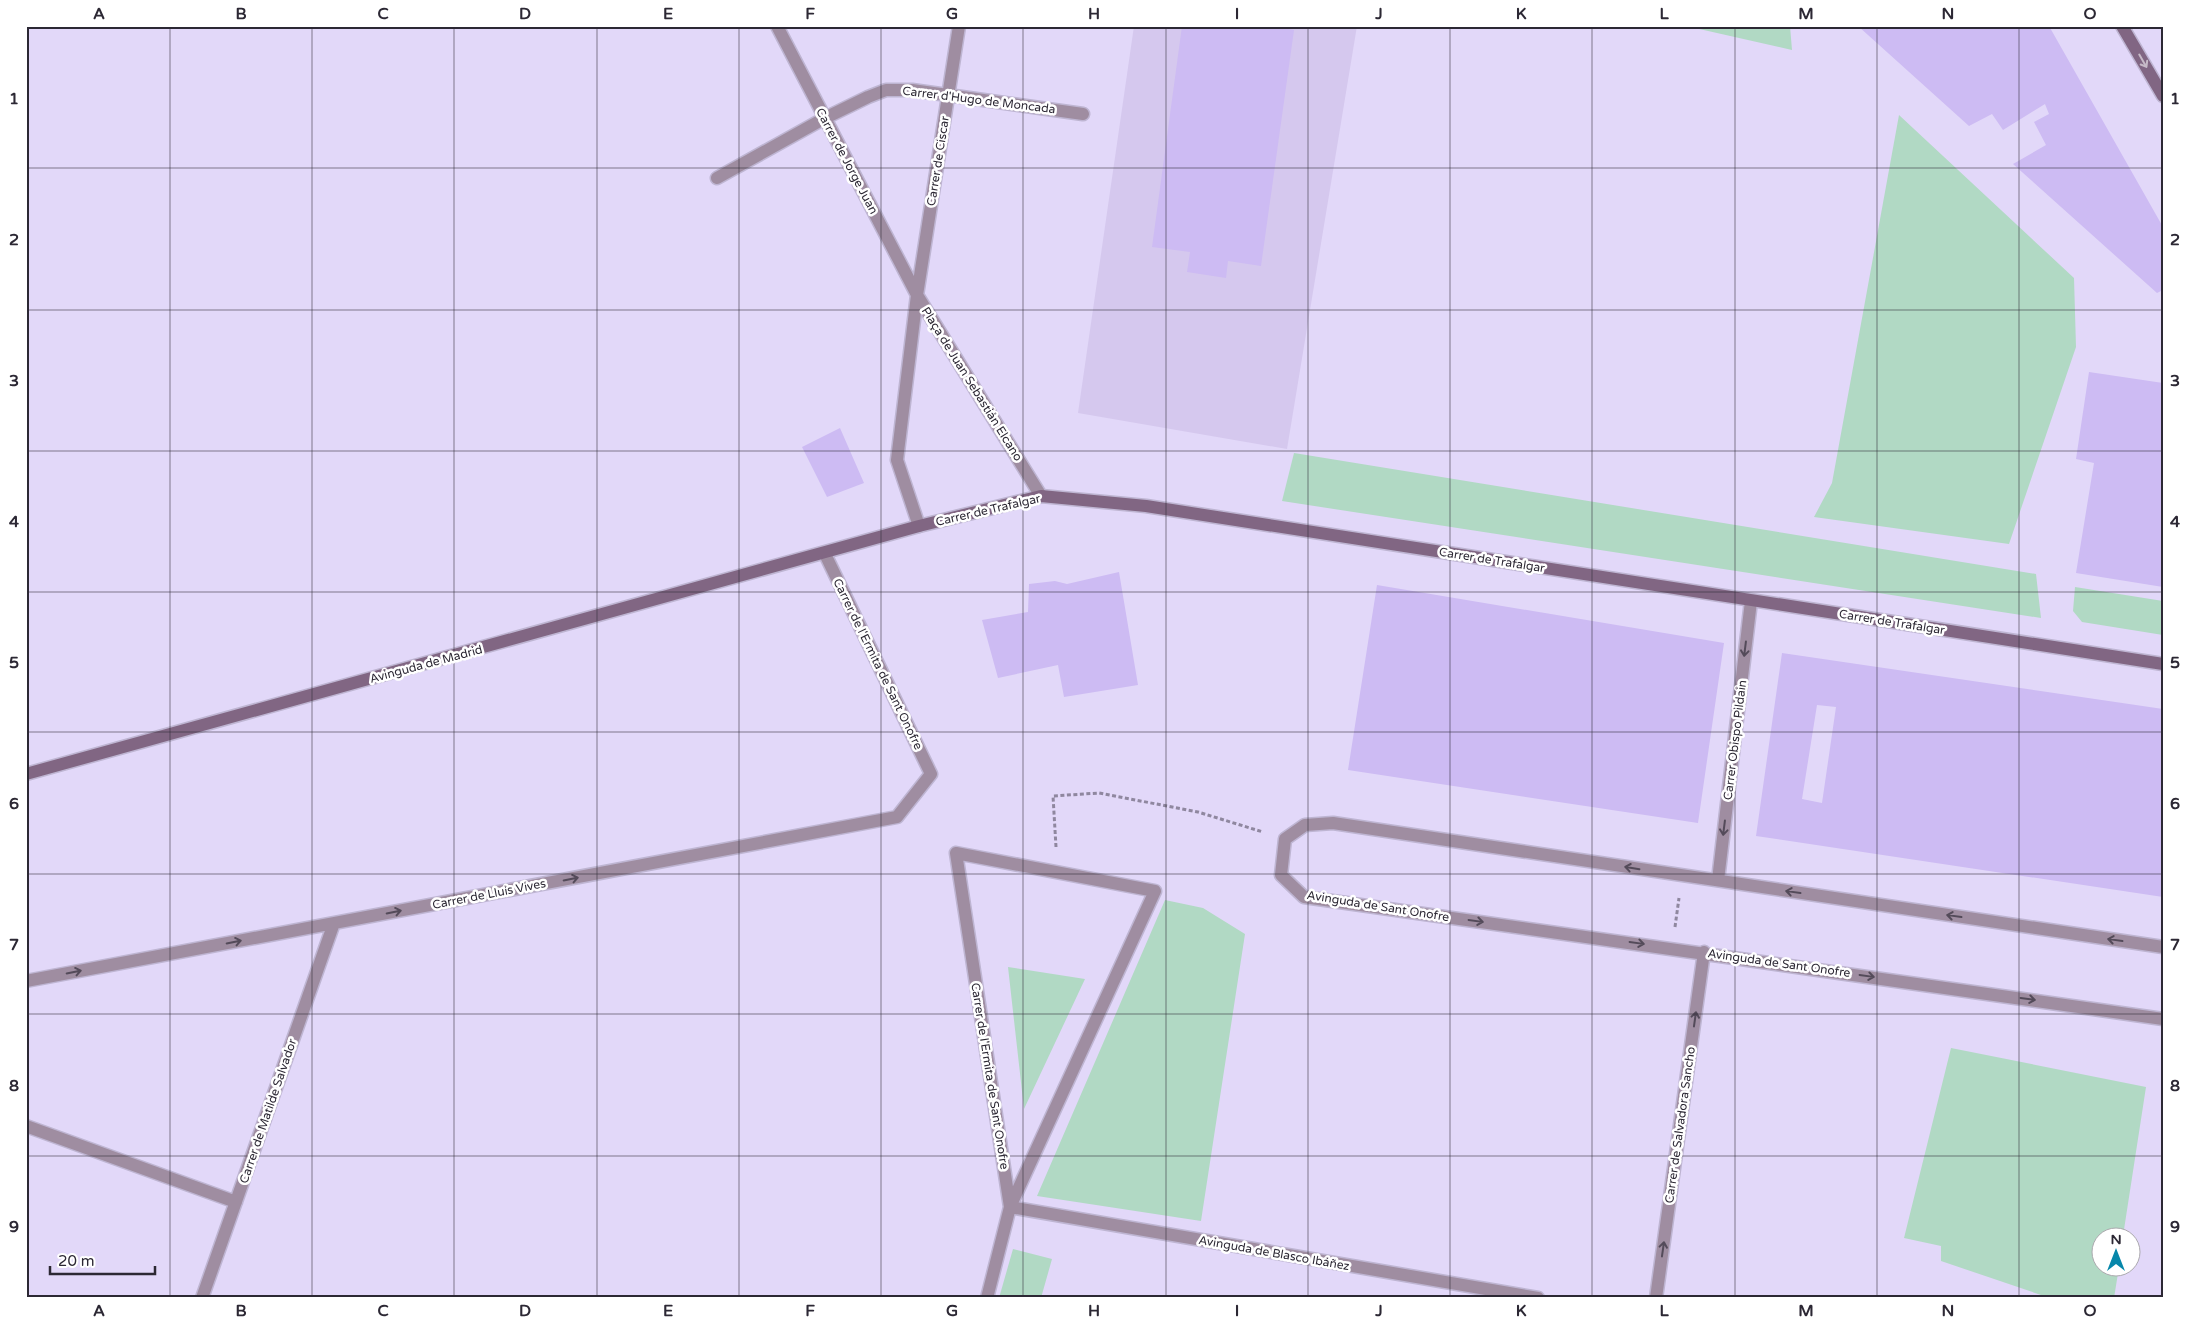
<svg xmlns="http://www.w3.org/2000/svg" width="2189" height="1324" font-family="'Varela Round',sans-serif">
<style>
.built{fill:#d5c8ee}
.green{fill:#b1d9c4}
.building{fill:#cdbbf3;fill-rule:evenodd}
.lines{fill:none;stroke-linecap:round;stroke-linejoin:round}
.street-casing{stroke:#beb5d2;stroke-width:15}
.secondary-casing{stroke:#beb5d2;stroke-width:15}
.path{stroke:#8f879f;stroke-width:3;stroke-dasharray:4 2.5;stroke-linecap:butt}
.street{stroke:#9f8da1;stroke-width:12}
.secondary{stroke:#816683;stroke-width:12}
.oneway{stroke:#c6bac7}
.oneway2{stroke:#544b5a}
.grid{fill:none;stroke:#2c2834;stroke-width:1;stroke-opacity:0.55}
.labels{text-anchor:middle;stroke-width:5;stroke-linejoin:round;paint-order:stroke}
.street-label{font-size:12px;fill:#2c2834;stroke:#fff}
.neatline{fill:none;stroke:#2c2834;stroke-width:2}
.grid-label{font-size:16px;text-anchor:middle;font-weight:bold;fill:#2c2834}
</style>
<rect width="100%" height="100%" fill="#e2d8f9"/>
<!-- built -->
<path class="built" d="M1134 26H1357L1287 449 1078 413Z"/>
<!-- green -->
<path class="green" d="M1686 26H1790L1792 50Z
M1899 115 2074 278 2076 347 2009 544 1814 517 1832 483Z
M1294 453 2036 574 2041 618 1282 501Z
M2075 587 2163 601V635L2082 622 2073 611Z
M1165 900 1203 908 1245 934 1201 1221 1037 1196Z
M1008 967 1085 979 1024 1109Z
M1951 1048 2146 1087 2123 1236H2102V1266L2119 1267 2114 1298H2050L1941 1261V1246L1904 1238Z
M1013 1249 1052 1259 1041 1298H999Z"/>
<!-- building -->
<path class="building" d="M1182 26H1270L1294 30 1261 266 1228 261 1226 278 1187 272 1190 252 1152 247Z
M1858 26H2049L2163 227V290L2157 293 2013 164 2046 145 2034 122 2049 114 2045 104 2003 130 1992 114 1969 126Z
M2089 372 2163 383V587L2076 573 2094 463 2076 459Z
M840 428 864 483 827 497 802 447Z
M1119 572 1138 685 1064 697 1058 665 998 678 982 620 1028 612 1029 584 1055 581 1067 584Z
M1377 585 1724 643 1698 823 1348 770Z
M1782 653 2163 709V897L1756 836ZM1817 705 1836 707 1822 803 1802 799Z"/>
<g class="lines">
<defs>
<path id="street" d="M777 26 917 295 1041 496
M717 178 825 118 868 97 886 90H912L1083 114
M919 526 897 460 917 295 959 26
M1718 880 1751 601
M2163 947 1333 823 1305 825 1285 839 1281 875 1304 897 2163 1019
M26 981 897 817 931 774 825 554
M26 1126 236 1202
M1010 1207 1538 1298
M202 1298 334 923
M987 1298 1010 1207 956 853 1155 891 1010 1207
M1656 1298 1704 952"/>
<path id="secondary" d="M2122 26 2163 96
M26 774 919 526 1041 496 1146 506 2163 664"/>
</defs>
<!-- street casing -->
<use href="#street" class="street-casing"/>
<!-- secondary casing -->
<use href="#secondary" class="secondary-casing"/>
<!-- path -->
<path class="path" d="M1056 847 1053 796 1099 793 1198 812 1263 832
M1675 927 1679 898"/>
<!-- street -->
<use href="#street" class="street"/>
<!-- secondary -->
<use href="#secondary" class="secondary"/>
</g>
<!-- one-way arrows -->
<defs><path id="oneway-shaft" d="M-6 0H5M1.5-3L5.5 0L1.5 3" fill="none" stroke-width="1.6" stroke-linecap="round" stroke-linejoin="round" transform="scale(1.25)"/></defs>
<use class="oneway" href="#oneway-shaft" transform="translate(2143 61) rotate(60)"/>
<g class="oneway2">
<use href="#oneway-shaft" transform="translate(1745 649) rotate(97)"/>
<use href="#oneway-shaft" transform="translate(1724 828) rotate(97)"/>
<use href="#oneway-shaft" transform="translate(1632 868) rotate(-171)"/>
<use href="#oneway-shaft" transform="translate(571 879) rotate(-11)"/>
<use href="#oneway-shaft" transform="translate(1793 892) rotate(-172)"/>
<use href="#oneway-shaft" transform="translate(394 912) rotate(-11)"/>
<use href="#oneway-shaft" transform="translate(1954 916) rotate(-172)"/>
<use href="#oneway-shaft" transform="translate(1476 921) rotate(8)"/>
<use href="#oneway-shaft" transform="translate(2115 940) rotate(-172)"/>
<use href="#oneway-shaft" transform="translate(234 942) rotate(-11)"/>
<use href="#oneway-shaft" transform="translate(1637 943) rotate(8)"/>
<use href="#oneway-shaft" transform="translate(74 972) rotate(-11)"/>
<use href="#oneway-shaft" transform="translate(1867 976) rotate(8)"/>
<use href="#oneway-shaft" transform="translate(2028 999) rotate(8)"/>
<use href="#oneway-shaft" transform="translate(1695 1019) rotate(-82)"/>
<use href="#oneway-shaft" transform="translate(1663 1249) rotate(-82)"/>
</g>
<!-- grid -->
<path class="grid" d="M170 26V1298M312 26V1298M454 26V1298M597 26V1298M739 26V1298M881 26V1298M1023 26V1298M1166 26V1298M1308 26V1298M1450 26V1298M1592 26V1298M1735 26V1298M1877 26V1298M2019 26V1298M26 168H2163M26 310H2163M26 451H2163M26 592H2163M26 732H2163M26 874H2163M26 1014H2163M26 1156H2163"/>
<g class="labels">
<!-- street labels -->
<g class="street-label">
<text transform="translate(979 100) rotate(7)" y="4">Carrer d'Hugo de Moncada</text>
<text transform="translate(847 161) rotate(62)" y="4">Carrer de Jorge Juan</text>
<text transform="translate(938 161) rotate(-81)" y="4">Carrer de Ciscar</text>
<text transform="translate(972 384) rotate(58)" y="4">Plaça de Juan Sebastián Elcano</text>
<text transform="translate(988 510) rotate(-13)" y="4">Carrer de Trafalgar</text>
<text transform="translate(1492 560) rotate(9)" y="4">Carrer de Trafalgar</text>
<text transform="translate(1892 622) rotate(9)" y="4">Carrer de Trafalgar</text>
<text transform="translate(426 664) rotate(-15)" y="4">Avinguda de Madrid</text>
<text transform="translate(878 664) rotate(64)" y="4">Carrer de l'Ermita de Sant Onofre</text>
<text transform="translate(1735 740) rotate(-83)" y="4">Carrer Obispo Pildain</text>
<text transform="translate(489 894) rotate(-11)" y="4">Carrer de Lluís Vives</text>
<text transform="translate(1378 906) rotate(9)" y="4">Avinguda de Sant Onofre</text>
<text transform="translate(1779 963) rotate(8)" y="4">Avinguda de Sant Onofre</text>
<text transform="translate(990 1076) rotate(81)" y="4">Carrer de l'Ermita de Sant Onofre</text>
<text transform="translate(268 1111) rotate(-71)" y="4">Carrer de Matilde Salvador</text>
<text transform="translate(1680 1125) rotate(-82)" y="4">Carrer de Salvadora Sancho</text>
<text transform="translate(1274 1253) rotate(10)" y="4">Avinguda de Blasco Ibáñez</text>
</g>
</g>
<!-- border -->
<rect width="2189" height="1324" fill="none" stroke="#ffffff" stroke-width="55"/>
<!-- north arrow -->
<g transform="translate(2116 1252)"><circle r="24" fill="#ffffff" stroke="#aba9ae"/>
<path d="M0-4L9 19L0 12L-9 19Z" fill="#0787aa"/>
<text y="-8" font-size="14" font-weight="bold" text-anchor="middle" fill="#2c2834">N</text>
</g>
<!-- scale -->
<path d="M50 1266v8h105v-8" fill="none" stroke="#2c2834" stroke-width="2.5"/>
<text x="58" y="1266" font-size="15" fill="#2c2834" stroke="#ffffff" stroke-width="4" paint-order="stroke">20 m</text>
<rect x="28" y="28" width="2134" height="1268" class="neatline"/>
<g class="grid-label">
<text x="99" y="19">A</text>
<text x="241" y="19">B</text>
<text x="383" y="19">C</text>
<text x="525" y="19">D</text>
<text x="668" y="19">E</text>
<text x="810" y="19">F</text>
<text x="952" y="19">G</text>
<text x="1094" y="19">H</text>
<text x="1237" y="19">I</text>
<text x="1379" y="19">J</text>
<text x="1521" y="19">K</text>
<text x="1664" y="19">L</text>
<text x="1806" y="19">M</text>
<text x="1948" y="19">N</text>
<text x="2090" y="19">O</text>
<text x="14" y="104">1</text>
<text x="2175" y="104">1</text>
<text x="14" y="245">2</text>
<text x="2175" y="245">2</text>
<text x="14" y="386">3</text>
<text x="2175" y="386">3</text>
<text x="14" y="527">4</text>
<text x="2175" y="527">4</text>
<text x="14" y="668">5</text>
<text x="2175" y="668">5</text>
<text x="14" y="809">6</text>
<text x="2175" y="809">6</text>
<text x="14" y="950">7</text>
<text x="2175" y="950">7</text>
<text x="14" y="1091">8</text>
<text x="2175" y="1091">8</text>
<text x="14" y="1232">9</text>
<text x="2175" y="1232">9</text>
<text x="99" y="1316">A</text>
<text x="241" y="1316">B</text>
<text x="383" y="1316">C</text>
<text x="525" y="1316">D</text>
<text x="668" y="1316">E</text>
<text x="810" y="1316">F</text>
<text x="952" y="1316">G</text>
<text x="1094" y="1316">H</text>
<text x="1237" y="1316">I</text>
<text x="1379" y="1316">J</text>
<text x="1521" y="1316">K</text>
<text x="1664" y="1316">L</text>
<text x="1806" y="1316">M</text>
<text x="1948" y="1316">N</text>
<text x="2090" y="1316">O</text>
</g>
</svg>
